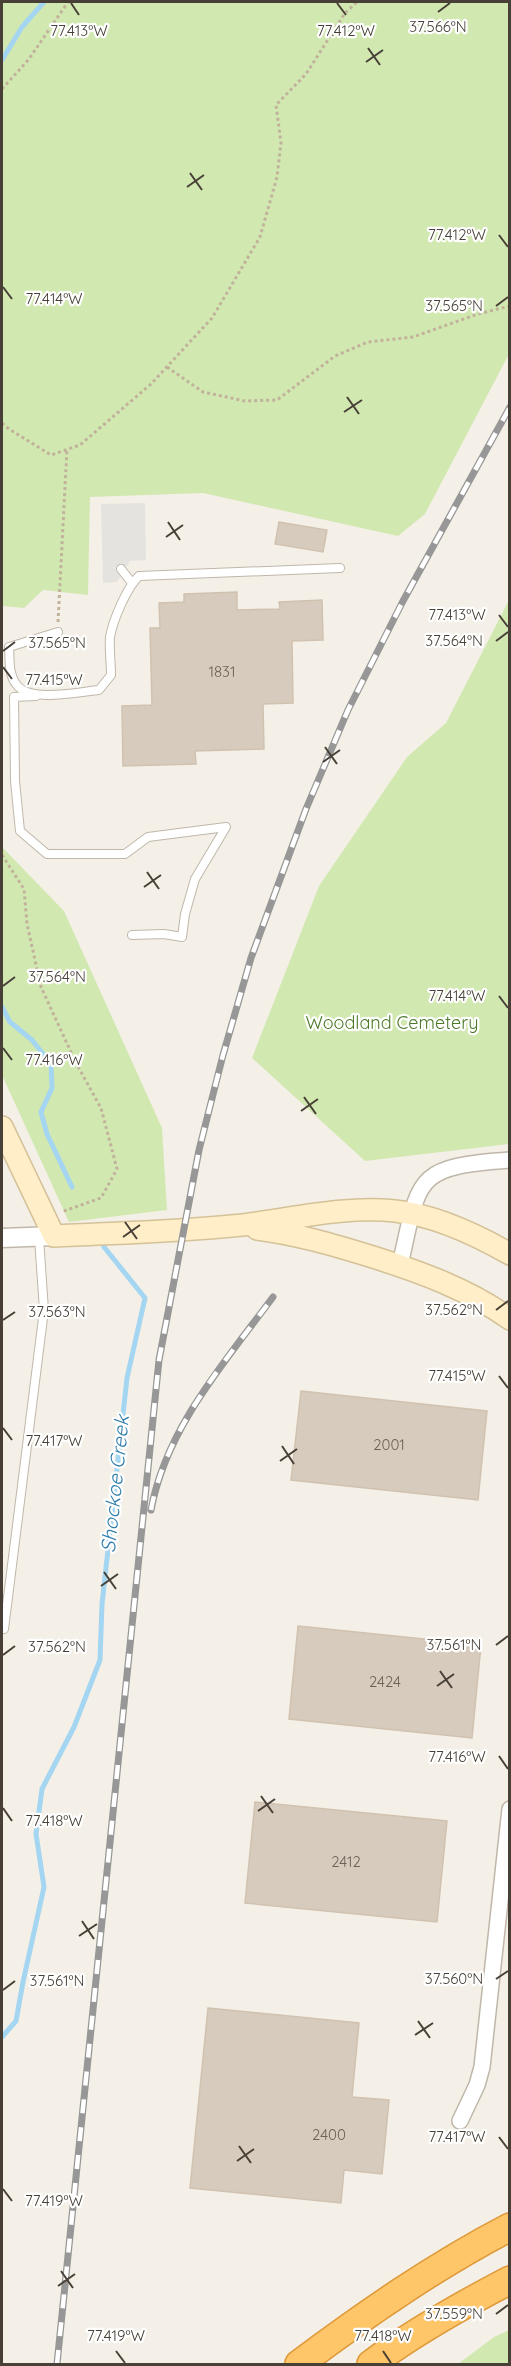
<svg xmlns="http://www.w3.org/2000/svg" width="511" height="2366" font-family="Quicksand,sans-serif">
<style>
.green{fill:#d2e8b1}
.parking{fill:#e5e3e0}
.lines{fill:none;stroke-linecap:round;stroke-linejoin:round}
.stream{stroke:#a4d5f1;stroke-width:5}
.building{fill:#d6cbbd;stroke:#d1c2b0;stroke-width:1.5}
.service-casing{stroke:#c0b7aa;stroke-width:10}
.minor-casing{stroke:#c0b7aa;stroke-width:18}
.tertiary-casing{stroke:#c0b7aa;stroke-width:21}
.secondary-casing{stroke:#d4c198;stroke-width:24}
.motorway-casing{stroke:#de9838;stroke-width:30}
.path{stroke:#c1b29c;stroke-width:3;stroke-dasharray:3 3;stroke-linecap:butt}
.service{stroke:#fff;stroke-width:8}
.minor{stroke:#fff;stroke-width:15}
.tertiary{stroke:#fff;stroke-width:18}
.secondary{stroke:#ffeec7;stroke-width:21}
.motorway{stroke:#fec569;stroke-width:27}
.rail-casing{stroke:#979797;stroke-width:7}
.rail{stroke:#fff;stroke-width:4.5;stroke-dasharray:14;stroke-linecap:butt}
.ticks{fill:none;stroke:#484037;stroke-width:2}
.labels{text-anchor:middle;stroke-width:4.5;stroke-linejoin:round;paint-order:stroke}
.number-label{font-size:15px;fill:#6c6358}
.park-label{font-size:18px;fill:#4c7a29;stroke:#fff}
.water-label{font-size:20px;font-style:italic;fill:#2e7dac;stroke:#fff}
.ticks-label{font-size:15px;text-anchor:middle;fill:#484037;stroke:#fff;stroke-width:4.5;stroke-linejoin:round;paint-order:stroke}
</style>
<rect width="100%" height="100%" fill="#f4f0e8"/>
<!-- green -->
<path class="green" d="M2 2H509V354L425 514 398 536 203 493 90 497 88 595 43 590 24 608 2 606Z
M509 600V1144L365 1161 252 1058 319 886 407 757 446 723Z
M2 847 64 911 162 1128 167 1210 69 1222 2 1075Z
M509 2330V2364H458L494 2337Z"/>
<!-- parking -->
<path class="parking" d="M145 503 146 560 130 561 117 582 103 583 101 504Z"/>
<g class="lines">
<!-- stream -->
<path class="stream" d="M2 60 22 27 44 2
M2 1007 10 1022 32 1040 51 1064 52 1088 41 1112 47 1134 72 1187
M2 2037 16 2021 23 1982 44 1887 36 1834 42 1789 74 1727 100 1660 102 1604 127 1378 145 1298 104 1247"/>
</g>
<!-- building -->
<path class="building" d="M279 522 327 530 323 552 275 544Z
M237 592V610L280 609 279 602 322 600 323 640 292 641 293 703 263 704 264 749 195 751 196 764 123 766 122 706 152 705 150 628H160L159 603 184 602V594Z
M301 1391 487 1411 478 1500 291 1480Z
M298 1626 481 1645 472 1738 289 1719Z
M255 1802 447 1821 437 1922 245 1903Z
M208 2008 359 2023 352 2097 389 2100 382 2174 344 2170 341 2203 190 2188Z"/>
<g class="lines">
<defs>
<path id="service" d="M121 569 132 583
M58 632 9 647C10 659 8 673 16 684 29 703 78 692 99 690L111 675C111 663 109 649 110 637 113 620 127 587 139 576L340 568
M36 696 14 697 15 781 20 831 47 854H125L148 837 226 827 195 879 185 914 182 937 164 934 132 935
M4 1629 44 1310 39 1238"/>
<path id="minor" d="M400 1265C420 1177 413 1167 510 1160
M460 2121 477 2085 482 2067 510 1809"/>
<path id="tertiary" d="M2 1238 54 1236"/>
<path id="secondary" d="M2 1127 54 1236C113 1233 173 1232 232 1226 284 1221 343 1205 395 1211 435 1215 475 1234 510 1254
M257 1229C297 1234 334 1245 373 1257 420 1272 468 1289 510 1319"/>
<path id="motorway" d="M299 2364C366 2314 435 2266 510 2227
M371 2364C414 2332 462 2305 510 2280"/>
</defs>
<!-- service casing -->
<use href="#service" class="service-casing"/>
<!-- minor casing -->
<use href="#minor" class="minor-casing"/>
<!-- tertiary casing -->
<use href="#tertiary" class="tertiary-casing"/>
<!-- secondary casing -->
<use href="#secondary" class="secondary-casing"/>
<!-- motorway casing -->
<use href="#motorway" class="motorway-casing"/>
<!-- path -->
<path class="path" d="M2 89 29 59 68 2
M167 367 203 392 245 401 277 400 335 356 368 342 413 337 478 314 510 306
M2 423 9 429 51 455 80 445 151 384 212 318 260 237 277 177 281 143 276 105 306 74 345 13 357 2
M58 622 67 449
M2 855 24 889 27 924 41 987 76 1063 101 1108 117 1169 101 1198 61 1212"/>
<!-- service -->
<use href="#service" class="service"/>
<!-- minor -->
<use href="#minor" class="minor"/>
<!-- tertiary -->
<use href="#tertiary" class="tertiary"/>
<!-- secondary -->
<use href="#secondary" class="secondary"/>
<!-- motorway -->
<use href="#motorway" class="motorway"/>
<defs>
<path id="rail" d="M151 1510C166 1428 225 1362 273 1297
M57 2364 159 1360 199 1150 223 1055 251 958 306 809 348 710 403 601 510 407"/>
</defs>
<!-- rail casing -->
<use href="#rail" class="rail-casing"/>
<!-- rail -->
<use href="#rail" class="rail"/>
</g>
<!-- ticks -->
<path class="ticks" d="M71 3 79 15M337 3 346 15M438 12 450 3M368 48 380 65M366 62 383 50M190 173 202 190M187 187 204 175M499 235 508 247M3 287 12 299M496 306 508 297M347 397 359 414M344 412 362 400M168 522 180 540M166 537 183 525M499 615 508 627M496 641 508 632M3 651 15 642M3 667 12 679M325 747 337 764M323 762 340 750M147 872 159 889M144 887 161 875M3 986 15 977M499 996 508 1008M3 1048 12 1060M304 1097 316 1114M301 1111 318 1099M125 1222 137 1239M123 1237 140 1225M496 1310 508 1301M3 1320 15 1312M499 1376 508 1388M3 1428 12 1440M282 1446 294 1464M280 1461 297 1449M104 1572 116 1589M101 1586 118 1574M496 1645 508 1636M3 1655 15 1646M440 1671 452 1688M437 1686 454 1674M499 1756 508 1769M261 1796 273 1813M3 1808 12 1821M258 1811 275 1799M82 1921 94 1939M79 1936 97 1924M496 1979 508 1971M3 1990 15 1981M418 2021 430 2038M415 2035 433 2023M499 2137 508 2149M239 2146 251 2163M237 2161 254 2149M3 2189 12 2201M61 2271 73 2288M58 2286 75 2274M496 2314 508 2305M116 2351 125 2363M383 2351 391 2363"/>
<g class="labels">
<!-- number labels -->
<g class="number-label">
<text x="222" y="677">1831</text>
<text x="389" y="1450">2001</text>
<text x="385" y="1687">2424</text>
<text x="346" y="1867">2412</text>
<text x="329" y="2140">2400</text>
</g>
<!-- park labels -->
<g class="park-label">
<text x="392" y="1029">Woodland Cemetery</text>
</g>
<!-- water labels -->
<g class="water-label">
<text transform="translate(115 1484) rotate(-84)" y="7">Shockoe Creek</text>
</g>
</g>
<g class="ticks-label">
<text x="438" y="32">37.566°N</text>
<text x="79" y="36">77.413°W</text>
<text x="346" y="36">77.412°W</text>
<text x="457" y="240">77.412°W</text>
<text x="54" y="304">77.414°W</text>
<text x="454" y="311">37.565°N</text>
<text x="457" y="620">77.413°W</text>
<text x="454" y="646">37.564°N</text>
<text x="57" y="648">37.565°N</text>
<text x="54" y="685">77.415°W</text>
<text x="57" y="982">37.564°N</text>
<text x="457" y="1001">77.414°W</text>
<text x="54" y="1065">77.416°W</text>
<text x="454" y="1315">37.562°N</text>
<text x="57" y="1317">37.563°N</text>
<text x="457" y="1381">77.415°W</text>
<text x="54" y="1446">77.417°W</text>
<text x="454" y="1650">37.561°N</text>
<text x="57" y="1652">37.562°N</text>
<text x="457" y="1762">77.416°W</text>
<text x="54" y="1826">77.418°W</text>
<text x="454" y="1984">37.560°N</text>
<text x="57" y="1986">37.561°N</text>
<text x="457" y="2142">77.417°W</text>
<text x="54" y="2206">77.419°W</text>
<text x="454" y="2319">37.559°N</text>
<text x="116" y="2341">77.419°W</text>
<text x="383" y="2341">77.418°W</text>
</g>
<!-- border -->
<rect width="511" height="2366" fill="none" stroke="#484037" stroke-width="6"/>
</svg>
